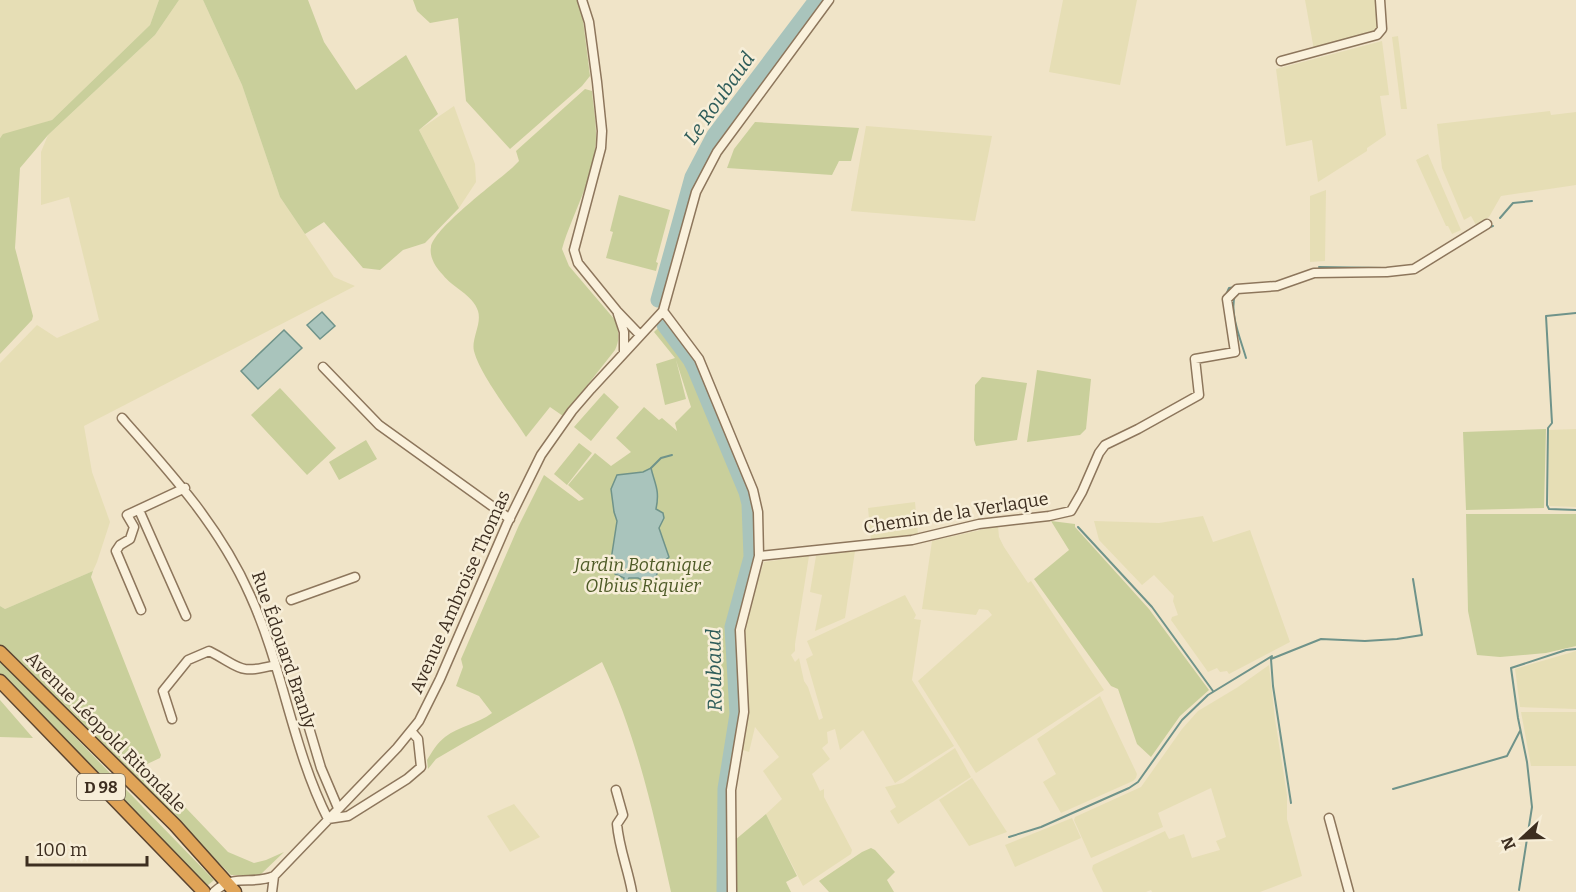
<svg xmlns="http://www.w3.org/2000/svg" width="1576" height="892" font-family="Bitter,serif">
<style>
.farmland{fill:#e6deb5}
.green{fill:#c9cf9b}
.water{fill:#a9c4bc;stroke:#6f938a;stroke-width:1.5}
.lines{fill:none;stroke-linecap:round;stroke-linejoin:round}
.stream{stroke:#6f938a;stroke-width:2}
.river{stroke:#a9c4bc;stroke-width:15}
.minor-casing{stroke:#8d765c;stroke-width:11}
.highway-casing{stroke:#5b4430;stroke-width:15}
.minor{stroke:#faf1dc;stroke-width:8}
.highway{stroke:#e0a458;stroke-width:12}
.labels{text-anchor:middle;stroke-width:5;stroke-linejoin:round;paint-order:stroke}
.shield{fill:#f7eed8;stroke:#756857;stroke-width:1.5}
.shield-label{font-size:16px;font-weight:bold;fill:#3d2e20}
.street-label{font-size:18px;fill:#3d2e20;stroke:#f7eed8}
.park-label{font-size:18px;font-style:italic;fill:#4d5a26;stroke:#f7eed8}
.water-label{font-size:20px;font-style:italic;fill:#2f5d5a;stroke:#f7eed8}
</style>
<rect width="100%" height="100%" fill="#f0e4c8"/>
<!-- farmland -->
<path class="farmland" d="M0 0H159L150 25 52 120 0 137Z
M179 0H203L242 85 280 197 334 277 355 286 84 426 92 472 110 522 97 562 93 571 5 609 0 606V363L37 325 57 338 99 320 69 197 41 205V152L48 135 155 35Z
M1063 0H1137L1120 85 1049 72Z
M1305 0H1377L1378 27 1370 34 1314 50Z
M1398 36 1407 109H1401L1392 37Z
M1382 41 1389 95 1380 96 1386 135 1367 148V151L1318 182 1312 140 1286 146 1276 69Z
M454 106 475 164 476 182 459 208 419 130Z
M1550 111 1551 115 1576 112V185L1501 196 1489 217 1476 225 1471 216 1464 220 1442 168 1437 124Z
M866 126 992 136 975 221 851 211Z
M1428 154 1461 230 1452 234 1448 226H1446L1416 160Z
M1326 190 1325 261 1310 262V196Z
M1576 429V507L1549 506V430Z
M915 502 918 534 871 540 868 508Z
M1203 516 1213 542 1250 530 1290 642 1229 674 1227 671 1220 672 1217 668 1208 672 1171 620 1172 617 1178 615 1173 601 1174 596 1154 575 1142 585 1099 540 1094 521 1159 523Z
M998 526 999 537 1004 547 1028 583 1031 581 1104 690 976 773 918 681 992 615 988 610 979 609 976 615 922 609 932 541Z
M855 551 845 618 815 631 822 595 810 592 816 556Z
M809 556 795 644V651L791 655 795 662 799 658 804 681 808 687 819 720 823 718 806 659 813 655 807 641 905 595 916 615 914 619 921 620 912 680 954 746 895 783 863 730 840 750 835 729 827 732 828 743 822 748 830 759 812 774 820 791 824 789V797L852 850 851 854 803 886 766 814 782 799 763 771 779 757 755 727 749 752 743 750 749 709 744 652 745 620 764 562Z
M1576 651V709L1520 707 1515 669Z
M1269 665 1275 719 1287 795V819L1302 876 1260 892H1152L1151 890 1146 892H1103L1092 869 1093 865 1165 831 1169 839 1184 834 1192 858 1220 850 1216 841 1226 837 1211 788 1158 813 1163 827 1091 858 1074 820 1075 817 1141 787 1182 729 1198 711 1238 687Z
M1100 696 1137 774 1136 778 1133 781 1061 813 1043 782 1056 774 1037 739Z
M1521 712H1576V766H1531Z
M955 748 971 777 898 824 890 811 896 807 885 787 903 783Z
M972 778 1007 832 969 846 939 800Z
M514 804 540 837 510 852 487 816Z
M1072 818 1081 838 1015 867 1005 845Z"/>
<!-- green -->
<path class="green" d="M159 0H179L155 35 48 135 20 168 15 248 33 316 32 320 0 354V138L3 134 52 120 150 25Z
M203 0H308L324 42 356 90 406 55 438 114 419 130 459 208 425 243 403 250 380 270 363 268 324 222 305 234 280 197 242 85Z
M413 0H578L583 20 590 76 582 86 510 149 466 101 458 18 430 23 417 11Z
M585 89 592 91C593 105 596 119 596 133 597 174 573 211 562 249L569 266 615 320C619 331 620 340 615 350L563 416 550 407 526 437C512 415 480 375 474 351 471 339 482 324 478 311 473 295 452 287 443 275 436 268 429 257 431 247 433 229 496 182 512 168L519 161 516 151Z
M755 122 859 128 851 161H839L832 175 727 168 734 149Z
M619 195 670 210 656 262 658 263 656 271 606 258 613 232 610 231Z
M659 327 689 369 742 498 746 555 743 572 728 622 727 639 732 714 719 789 720 892H671C654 815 636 733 602 662L436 759 428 769 427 760C432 752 437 743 445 737 459 726 478 724 492 713L479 696 456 686 463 667 461 659 519 525 544 475 579 501 584 499 568 485 595 453 611 466 631 452 616 438 644 407 659 420 662 418 677 431 675 423 691 407 676 360 686 399 665 405 656 364 675 358 654 332Z
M1037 370 1091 379 1086 429 1080 435 1027 442Z
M982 377 1027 383 1017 440 976 446 974 440 975 385Z
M280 388 336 448 307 475 251 415Z
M604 393 619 407 591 441 574 427Z
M1546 429 1544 508 1466 510 1463 432Z
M366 440 377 459 339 480 329 462Z
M579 443 592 453 567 485 554 474Z
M1466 514H1576V646L1546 653 1500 657 1477 655 1468 611Z
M1051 521 1075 524V527L1149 609 1209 690 1180 716 1151 757 1137 744 1118 689 1111 686 1034 579 1069 550Z
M93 571 91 577 161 755 160 758 145 765 228 852 254 863 266 860 284 852 260 875H231L0 645V606L5 609Z
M0 660 214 880 207 886 0 675Z
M0 700 33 738 0 737Z
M766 814 797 876 786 882 791 892H736L735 840Z
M871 848 875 850 895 872 887 880 894 892H829L819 881 862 852Z"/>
<!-- water -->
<path class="water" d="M322 312 335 326 320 339 307 325Z
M284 330 302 348 258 389 241 371Z
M651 468C655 485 660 490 656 509L663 513 664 518 659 528 669 557 662 564 655 578 648 583 638 578H629L627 581H623L624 578 615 574 611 560 617 521 614 512 611 489 617 475 643 472Z"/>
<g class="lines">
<!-- stream -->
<path class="stream" d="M1500 218 1513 203 1532 201
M1487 228 1493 226
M1319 267 1383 268
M1238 294 1235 295C1229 313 1241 340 1246 358
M1226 295 1229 288 1236 287
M1576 313 1546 316 1552 423 1548 428 1547 505 1549 509 1576 510
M651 468 661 458 672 455
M1078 527 1152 607 1213 691
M623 588 625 581
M1271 659 1273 686 1291 803
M1393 789 1507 756 1520 731
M1009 837 1041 827 1129 788 1138 782 1182 720 1208 695 1272 656 1271 659 1321 639 1365 641 1397 639 1422 635 1413 579
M1519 890 1532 807 1527 762 1518 718 1511 668 1566 650 1576 649"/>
<!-- river -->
<path class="river" d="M658 300 692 177 714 135 816 0
M664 325 690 360 695 370 746 492 749 504 751 557 732 627 737 714 725 789 724 892"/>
<defs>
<path id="minor" d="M582 0 589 22 597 82 602 131 601 148 574 250 578 263 617 311 640 335
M1281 61 1377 35 1382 29 1380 0
M663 311 699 359 753 490 758 512 759 556 740 630 744 712 731 790 732 892
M618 314 624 332V352
M323 367 379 425 510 519
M122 418C171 473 220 527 250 595 283 667 292 748 328 819L348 816 407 779 421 767 418 739 411 731
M139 510 186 616
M759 556 912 540 979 524 1049 516 1071 511 1082 492 1099 453 1105 445 1138 429 1199 395 1195 359 1235 352 1227 299 1237 289 1277 286 1314 273 1387 272 1414 269 1487 224
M291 600 355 577
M141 610 116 551 120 545 130 539 134 527 127 515 185 488
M172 719 163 691 188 660 209 651C241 667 237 675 275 665
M307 721 321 768 338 808
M616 790 623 815 617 824C619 848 628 869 632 892
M1329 818 1349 892
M214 892C236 872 250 886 274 876L397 748 419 721 440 679 507 524 541 455 572 411 591 389 663 311 696 192 717 152 829 0
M272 892 274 876"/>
<path id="highway" d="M0 652 175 825 235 892
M0 681 204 892"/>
</defs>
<!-- minor casing -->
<use href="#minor" class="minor-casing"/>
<!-- highway casing -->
<use href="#highway" class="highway-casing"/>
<!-- minor -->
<use href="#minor" class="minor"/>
<!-- highway -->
<use href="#highway" class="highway"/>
</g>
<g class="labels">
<!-- shield labels -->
<rect class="shield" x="77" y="774" width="48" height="26" rx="4.5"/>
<g class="shield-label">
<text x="101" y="793">D 98</text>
</g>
<!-- street labels -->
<g class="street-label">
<text transform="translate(956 513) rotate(-9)" y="6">Chemin de la Verlaque</text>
<text transform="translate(460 592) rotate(-66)" y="6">Avenue Ambroise Thomas</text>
<text transform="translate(284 650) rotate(71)" y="6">Rue Édouard Branly</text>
<text transform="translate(106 732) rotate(45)" y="6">Avenue Léopold Ritondale</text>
</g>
<!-- park labels -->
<g class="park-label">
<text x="643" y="571">Jardin Botanique<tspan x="643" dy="21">Olbius Riquier</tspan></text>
</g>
<!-- water labels -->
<g class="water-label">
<text transform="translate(719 98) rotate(-55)" y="7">Le Roubaud</text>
<text transform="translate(714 670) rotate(-91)" y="7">Roubaud</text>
</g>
</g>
<!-- north arrow -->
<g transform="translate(1522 838) rotate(248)" stroke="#f7eed8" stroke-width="4.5" paint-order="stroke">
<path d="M0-4.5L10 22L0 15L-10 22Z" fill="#3d2e20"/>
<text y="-9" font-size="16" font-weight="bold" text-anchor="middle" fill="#3d2e20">N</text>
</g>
<!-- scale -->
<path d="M27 856v9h120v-9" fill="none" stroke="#3d2e20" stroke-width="3"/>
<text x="36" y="856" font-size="18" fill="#3d2e20" stroke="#f7eed8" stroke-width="4.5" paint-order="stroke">100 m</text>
</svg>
